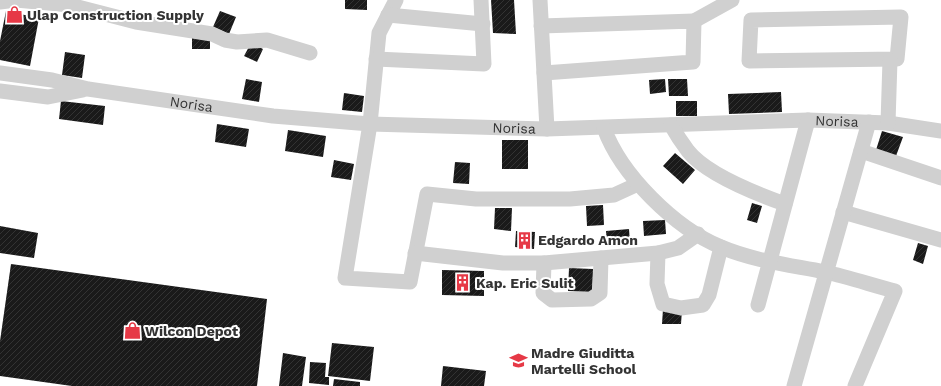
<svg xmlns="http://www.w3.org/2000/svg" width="941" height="386" font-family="'Work Sans',sans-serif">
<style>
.building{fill:url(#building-hatch)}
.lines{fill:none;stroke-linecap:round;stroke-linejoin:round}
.minor{stroke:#d0d0d0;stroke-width:15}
.labels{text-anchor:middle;stroke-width:4;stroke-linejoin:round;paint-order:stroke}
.poi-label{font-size:14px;font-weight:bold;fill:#333;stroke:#fff;text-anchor:start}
.street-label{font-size:14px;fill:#333;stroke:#fff}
</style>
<defs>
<pattern id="building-hatch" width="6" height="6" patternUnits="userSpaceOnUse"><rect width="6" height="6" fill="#1a1a1a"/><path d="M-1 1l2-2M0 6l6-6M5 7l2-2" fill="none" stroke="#333"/></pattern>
</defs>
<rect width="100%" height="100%" fill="#fff"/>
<!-- building -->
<path class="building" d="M345 0H367V10L345 9Z
M491 0H514L516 34 493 33Z
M6 11 39 18 30 66 0 60V41Z
M220 11 236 17 229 34 213 27Z
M192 38H210V49H192Z
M251 43 263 49 257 62 244 56Z
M65 52 85 55 82 78 62 75Z
M246 79 262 82 259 102 242 99Z
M665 79 666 92 650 94 649 80Z
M668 79H687L688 96H669Z
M781 92 782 112 729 114 728 94Z
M344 93 364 96 362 112 342 110Z
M61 101 105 106 103 125 59 119Z
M676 101H697V116H676Z
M217 124 249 129 246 147 215 142Z
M288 130 326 136 323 157 285 151Z
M882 131 903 137 896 156 876 150Z
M502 140H528V169H502Z
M675 153 695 170 683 184 663 166Z
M334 160 354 164 351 180 331 177Z
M455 162 470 163 469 184 453 183Z
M752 203 762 206 757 223 747 220Z
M603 205 604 225 587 226 586 206Z
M495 208H512L511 231 494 229Z
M665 220 666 234 644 236 643 221Z
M0 226 38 233 34 258 0 253Z
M629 229 630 243 607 245 606 231Z
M516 231 535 232 534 249 515 247Z
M918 243 928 246 923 264 913 260Z
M11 264 267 299 257 386H72L0 376V341Z
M569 268 593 269 592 292 568 291Z
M442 270 484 271V296L442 295Z
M663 309 682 310 681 324H662Z
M332 343 374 347 370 381 328 376Z
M283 353 306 357 302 386H279Z
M310 362 326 363 325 377H329V385L309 383Z
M443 366 486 371 484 386H441Z
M334 379 360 382V386H333Z"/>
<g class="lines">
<!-- minor -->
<g class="minor">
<path d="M396 0 379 33 370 124 345 278 410 282 427 194 476 199H570L614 195 638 184"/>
<path d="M540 0 547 129"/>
<path d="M0 2 16 0 70 5 136 22 212 34 225 40 237 42 267 40 310 53"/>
<path d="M388 15 483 24"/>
<path d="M901 17 897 59 749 61 751 20Z"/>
<path d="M694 21 732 0"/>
<path d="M541 26 694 21 693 62 544 73"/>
<path d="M376 59 484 64 481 0"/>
<path id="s1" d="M0 73 52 80 88 89 273 116 370 124 547 129 808 120 888 123 941 131"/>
<path d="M0 91 48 97 83 90"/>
<path d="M888 123 890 60"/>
<path d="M671 125C676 134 682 143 688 151 707 175 757 194 785 204"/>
<path d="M604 128C621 175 675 228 721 247 754 261 790 265 825 272 848 277 872 285 895 291L855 386"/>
<path d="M861 151 941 178"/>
<path d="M843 212 941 240"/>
<path d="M415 253 503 263H544L658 253 678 248 698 234"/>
<path d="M658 253 657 284 663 304 681 308 703 305 709 295 721 247"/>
<path d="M544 263 543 293 552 300 591 299 600 293 601 258"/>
<path d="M758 305 808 120"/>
<path d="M794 386 869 122"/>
</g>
</g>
<!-- icons -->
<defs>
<symbol id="shop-bare" viewBox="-9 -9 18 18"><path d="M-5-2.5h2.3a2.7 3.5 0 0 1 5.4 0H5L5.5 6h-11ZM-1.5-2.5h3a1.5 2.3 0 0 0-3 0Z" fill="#e63946" stroke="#fff" stroke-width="2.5" paint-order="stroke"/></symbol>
<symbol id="building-bare" viewBox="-9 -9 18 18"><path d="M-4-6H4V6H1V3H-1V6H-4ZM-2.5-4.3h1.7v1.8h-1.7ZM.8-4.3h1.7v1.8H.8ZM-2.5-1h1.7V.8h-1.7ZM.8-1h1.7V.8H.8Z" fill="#e63946" stroke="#fff" stroke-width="2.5" paint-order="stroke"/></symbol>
<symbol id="school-bare" viewBox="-9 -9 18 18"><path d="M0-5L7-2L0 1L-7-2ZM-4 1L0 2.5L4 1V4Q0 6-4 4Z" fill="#e63946" stroke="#fff" stroke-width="2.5" paint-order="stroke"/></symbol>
</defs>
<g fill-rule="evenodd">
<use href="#shop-bare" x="2" y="2" width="25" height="25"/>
<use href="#building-bare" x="512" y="228" width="25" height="25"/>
<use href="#building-bare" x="450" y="270" width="25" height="25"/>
<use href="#shop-bare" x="120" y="318" width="25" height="25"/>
<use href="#school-bare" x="506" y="348" width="25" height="25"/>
</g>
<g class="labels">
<!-- poi labels -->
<g class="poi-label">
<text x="27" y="20">Ulap Construction Supply</text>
<text x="538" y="245">Edgardo Amon</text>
<text x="476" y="288">Kap. Eric Sulit</text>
<text x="145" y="336">Wilcon Depot</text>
<text x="531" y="358">Madre Giuditta<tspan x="531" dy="16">Martelli School</tspan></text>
</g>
<!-- street labels -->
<g class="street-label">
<text dy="5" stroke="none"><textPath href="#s1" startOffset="194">Norisa</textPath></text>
<text dy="5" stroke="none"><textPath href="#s1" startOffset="841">Norisa</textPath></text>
<text dy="5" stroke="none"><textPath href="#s1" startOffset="518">Norisa</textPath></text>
</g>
</g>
</svg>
